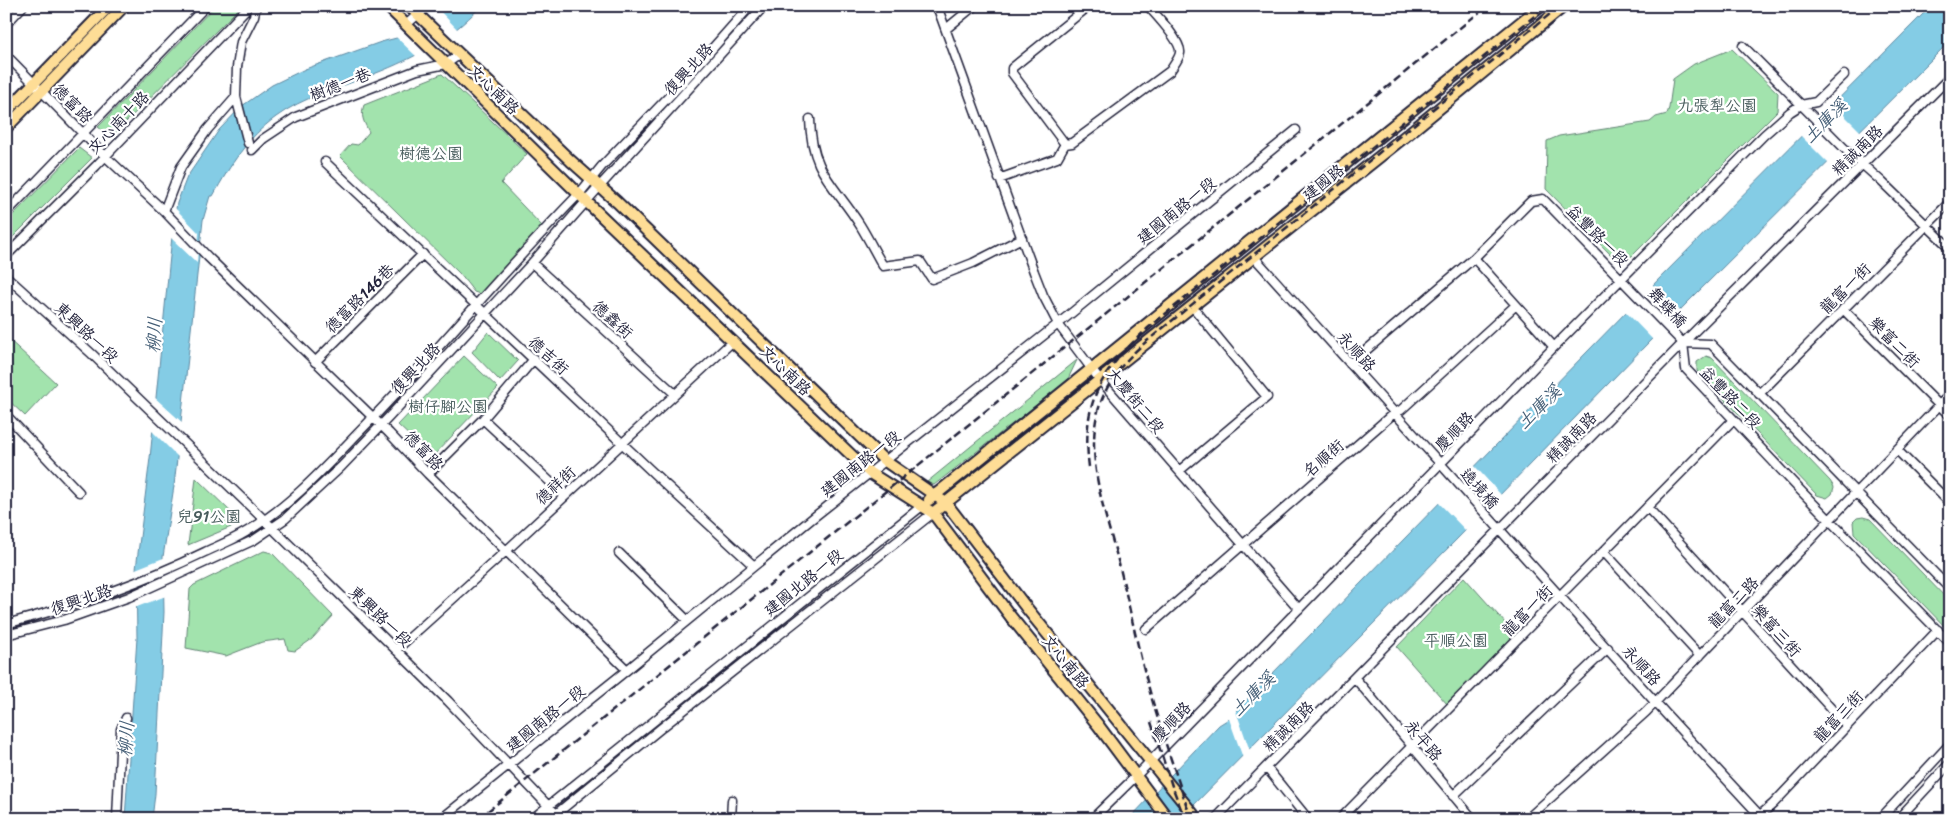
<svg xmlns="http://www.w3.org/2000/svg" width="1956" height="825" font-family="Sriracha,'LXGW WenKai TC',sans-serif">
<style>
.green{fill:#a2e3ad;stroke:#628274}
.water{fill:#84cce5;stroke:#5d88a1}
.pier{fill:#fff}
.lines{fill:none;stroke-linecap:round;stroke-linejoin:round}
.minor-casing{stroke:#22223b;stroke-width:11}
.major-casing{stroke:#22223b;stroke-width:14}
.minor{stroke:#fff;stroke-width:8}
.major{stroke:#fedd96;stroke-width:10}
.rail{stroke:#22223b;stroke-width:2.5;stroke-dasharray:8 4;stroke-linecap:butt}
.labels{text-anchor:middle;stroke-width:4.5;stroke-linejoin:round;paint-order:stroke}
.street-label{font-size:16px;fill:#22223b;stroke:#fff}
.park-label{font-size:16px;fill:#485c5d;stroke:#fff}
.water-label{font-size:18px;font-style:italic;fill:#445e76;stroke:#fff}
</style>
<rect width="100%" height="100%" fill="#fff"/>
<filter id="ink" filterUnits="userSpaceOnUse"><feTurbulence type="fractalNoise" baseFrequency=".02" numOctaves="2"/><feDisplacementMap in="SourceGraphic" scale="10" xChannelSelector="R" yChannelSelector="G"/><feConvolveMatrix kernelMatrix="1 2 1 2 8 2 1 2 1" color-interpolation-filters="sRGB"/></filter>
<g filter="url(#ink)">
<!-- green -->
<path class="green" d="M215 6H241L111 137 98 127Z
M1732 49 1778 93 1777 111 1632 256 1614 258 1546 189 1547 141 1559 136 1650 122 1656 117 1667 114 1669 108 1673 79 1694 64Z
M442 74 527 154 501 183 542 226 480 294 474 292 460 274 340 156 351 144 358 145 369 132C364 122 360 116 364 105Z
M79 148 92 158 6 244V222Z
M488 332 518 361 500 381 472 352Z
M6 337 56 383 25 416 6 398Z
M464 356 498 388 432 457 398 425Z
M1706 356 1712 358 1830 481 1834 487 1832 494 1827 498 1817 495 1700 374 1697 371V362Z
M1077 360 1067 381 934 485 927 482Z
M196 478 234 515 233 524 231 527 188 545Z
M1863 517 1870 519 1950 602V632L1854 533 1853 522 1857 518Z
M264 551 272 553 333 616 312 639 295 651 288 650 285 639 262 642 226 656 186 648 190 589 194 585Z
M1464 577 1515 634 1447 704 1397 647Z"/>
<!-- water -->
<path class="water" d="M444 6H481C449 41 409 61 366 77 336 89 303 97 276 117 247 138 231 164 213 196H210L203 220 174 486 163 557 164 612 155 794 152 819H125L137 638 136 569 150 458 173 226 177 203 187 177 219 130 242 106 272 85 305 69 381 42 412 34Z
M1931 6H1950V41L1685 305 1457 539 1180 819H1129L1219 725 1227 720 1632 306Z"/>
<!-- pier -->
<path class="pier" d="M438 9 458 30 437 47 418 58 395 36 411 32Z
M1831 102 1862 133 1830 165 1799 134Z
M175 208 199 233 197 263 170 237Z
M1651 283 1681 312 1654 341 1624 310Z
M153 396 184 424 179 458 150 429Z
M1473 464 1502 496 1467 532 1437 501Z
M166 557V596L134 608 133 570Z
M1235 708 1250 751 1243 758 1228 716Z"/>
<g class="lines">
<defs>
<path id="minor" d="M937 6 1034 272 1043 295 1058 324 1100 380 1299 609
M6 24 23 6
M406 25 427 6
M946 29 974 6
M1743 46 1844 148 1881 181 1950 248
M6 55 105 156 164 211 208 257 389 433 428 474 627 670
M810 119C811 172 834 184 860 225 868 238 875 252 883 266L920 261 932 279 973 263 1022 238
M248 143 236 97 237 67 241 42 254 16 256 6
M1065 144 1072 143 1170 71C1173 66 1179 59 1180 53 1182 42 1156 15 1148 6
M252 150 263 139 296 117 417 70 446 64 459 55
M325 162 664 483 754 566
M999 179 1057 158 1065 144 1012 73V68L1089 6
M164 211 181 167 208 129 236 97
M6 213 206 6
M6 256 96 166 249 6
M1254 257 1666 714 1763 819
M532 263 675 394
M6 276 92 354 253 509 448 701 556 814 557 819
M1843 309 1950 416
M1683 343 1686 369 1801 491 1950 643
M1683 343 1711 344 1950 589
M1554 347 1474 258 1531 201 1543 199 1683 343
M315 362 423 254
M1350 364 1474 258
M1759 394 1950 202
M6 415 79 492
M483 419 561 492 566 494
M1897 450 1950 503
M1179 471 1267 397 1192 306
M428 474 483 419 534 359
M1647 507 1847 726
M1604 552 1700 656
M619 553 687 620
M6 624C75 606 141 583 205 552 218 546 233 540 246 532 291 506 328 464 364 427 438 351 505 269 579 194L602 166 681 84 750 6
M1146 629 1394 413 1401 410 1516 305
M6 635 64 620 129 597 254 540 285 519 341 467 389 417 532 263 599 187 764 6
M396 650 507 550 733 341
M1355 678 1473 819
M1266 767 1308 819
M1453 796 1608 648
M1758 817 1773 804 1938 630
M117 819 121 729 126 718
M441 819 627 670 814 517 1058 324 1296 130
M532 819 922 506
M550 819 660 729 933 513
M731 819 732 800
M1092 819 1135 777 1554 347 1764 135 1790 112 1801 105 1816 102 1844 75
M1215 819 1683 343 1950 77
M1340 819 1733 420
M1527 819 1646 712 1950 394
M1880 819 1950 744
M1898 819 1950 763"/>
<path id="major" d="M387 6 591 206 870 473 933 513 1011 617 1098 725 1168 819
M409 6 571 161 617 202 885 461 946 503 1025 606 1197 819
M6 112 109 6
M6 128 124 6
M929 500 1541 6
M933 513 1408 134 1564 6"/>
</defs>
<!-- minor casing -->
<use href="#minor" class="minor-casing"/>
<!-- major casing -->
<use href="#major" class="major-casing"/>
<!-- minor -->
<use href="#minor" class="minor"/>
<!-- major -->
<use href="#major" class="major"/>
<!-- rail -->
<path class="rail" d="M1089 467C1081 402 1101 371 1148 328L1547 6
M1151 722 1172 786 1183 814
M478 819C815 548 1152 278 1487 6
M1194 819 1187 807C1177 776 1166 746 1157 716 1142 668 1132 618 1120 568 1108 521 1086 465 1097 415 1104 385 1123 361 1147 341L1560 6"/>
</g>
</g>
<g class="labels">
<!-- street labels -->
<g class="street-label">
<text transform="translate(688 69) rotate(-48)" y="6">復興北路</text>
<text transform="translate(340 84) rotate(-21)" y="6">樹德一巷</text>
<text transform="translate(494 89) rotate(44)" y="6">文心南路</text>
<text transform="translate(73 103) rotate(45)" y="6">德富路</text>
<text transform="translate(118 122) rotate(-46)" y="6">文心南十路</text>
<text transform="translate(1857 150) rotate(-45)" y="6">精誠南路</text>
<text transform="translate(1323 182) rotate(-39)" y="6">建國路</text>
<text transform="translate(1176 210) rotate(-39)" y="6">建國南路一段</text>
<text transform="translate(1598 235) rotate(45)" y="6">益豐路一段</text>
<text transform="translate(1845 288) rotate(-45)" y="6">龍富一街</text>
<text transform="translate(359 298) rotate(-45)" y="6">德富路146巷</text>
<text transform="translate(1668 307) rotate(47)" y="6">舞蝶橋</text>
<text transform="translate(613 319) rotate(42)" y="6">德鑫街</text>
<text transform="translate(87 332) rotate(43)" y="6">東興路一段</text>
<text transform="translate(1895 342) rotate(45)" y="6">樂富二街</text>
<text transform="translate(1357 351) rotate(48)" y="6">永順路</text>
<text transform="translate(549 355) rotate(43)" y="6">德吉街</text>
<text transform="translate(415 368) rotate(-47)" y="6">復興北路</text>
<text transform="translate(786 370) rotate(44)" y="6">文心南路</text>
<text transform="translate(1731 397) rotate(46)" y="6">益豐路二段</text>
<text transform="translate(1136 400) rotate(50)" y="6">大慶街二段</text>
<text transform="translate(1454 431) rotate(-46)" y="6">慶順路</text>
<text transform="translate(1571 437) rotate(-46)" y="6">精誠南路</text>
<text transform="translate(424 450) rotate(46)" y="6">德富路</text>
<text transform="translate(1323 458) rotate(-41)" y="6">名順街</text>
<text transform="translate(860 463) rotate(-38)" y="6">建國南路一段</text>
<text transform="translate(555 485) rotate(-43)" y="6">德祥街</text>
<text transform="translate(1480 488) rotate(48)" y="6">遶境橋</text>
<text transform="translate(803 582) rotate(-39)" y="6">建國北路一段</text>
<text transform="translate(81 599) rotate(-19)" y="6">復興北路</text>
<text transform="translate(1733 602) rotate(-46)" y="6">龍富二路</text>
<text transform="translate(1527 610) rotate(-46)" y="6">龍富一街</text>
<text transform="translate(381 616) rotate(44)" y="6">東興路一段</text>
<text transform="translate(1777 630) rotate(48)" y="6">樂富三街</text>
<text transform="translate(1066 661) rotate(51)" y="6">文心南路</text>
<text transform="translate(1642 665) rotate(48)" y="6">永順路</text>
<text transform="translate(1838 716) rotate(-47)" y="6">龍富三街</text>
<text transform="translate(545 718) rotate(-39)" y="6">建國南路一段</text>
<text transform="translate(1171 721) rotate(-46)" y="6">慶順路</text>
<text transform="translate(1288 726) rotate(-45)" y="6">精誠南路</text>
<text transform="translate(1424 740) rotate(50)" y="6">永平路</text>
</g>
<!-- park labels -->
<g class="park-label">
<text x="1717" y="111">九張犁公園</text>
<text x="431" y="159">樹德公園</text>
<text x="448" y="412">樹仔腳公園</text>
<text x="209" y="522">兒91公園</text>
<text x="1456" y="646">平順公園</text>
</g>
<!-- water labels -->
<g class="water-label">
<text transform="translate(1825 121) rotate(-45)" y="6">土庫溪</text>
<text transform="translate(154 335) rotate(-85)" y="6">柳川</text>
<text transform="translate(1539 407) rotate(-45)" y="6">土庫溪</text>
<text transform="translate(1253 694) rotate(-45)" y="6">土庫溪</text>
<text transform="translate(126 739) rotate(-85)" y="6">柳川</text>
</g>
</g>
<!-- margin -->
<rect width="1956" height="825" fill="none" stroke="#fff" stroke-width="25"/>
<rect x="12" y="12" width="1931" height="800" fill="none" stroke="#22223b" stroke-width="2" filter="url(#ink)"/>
</svg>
